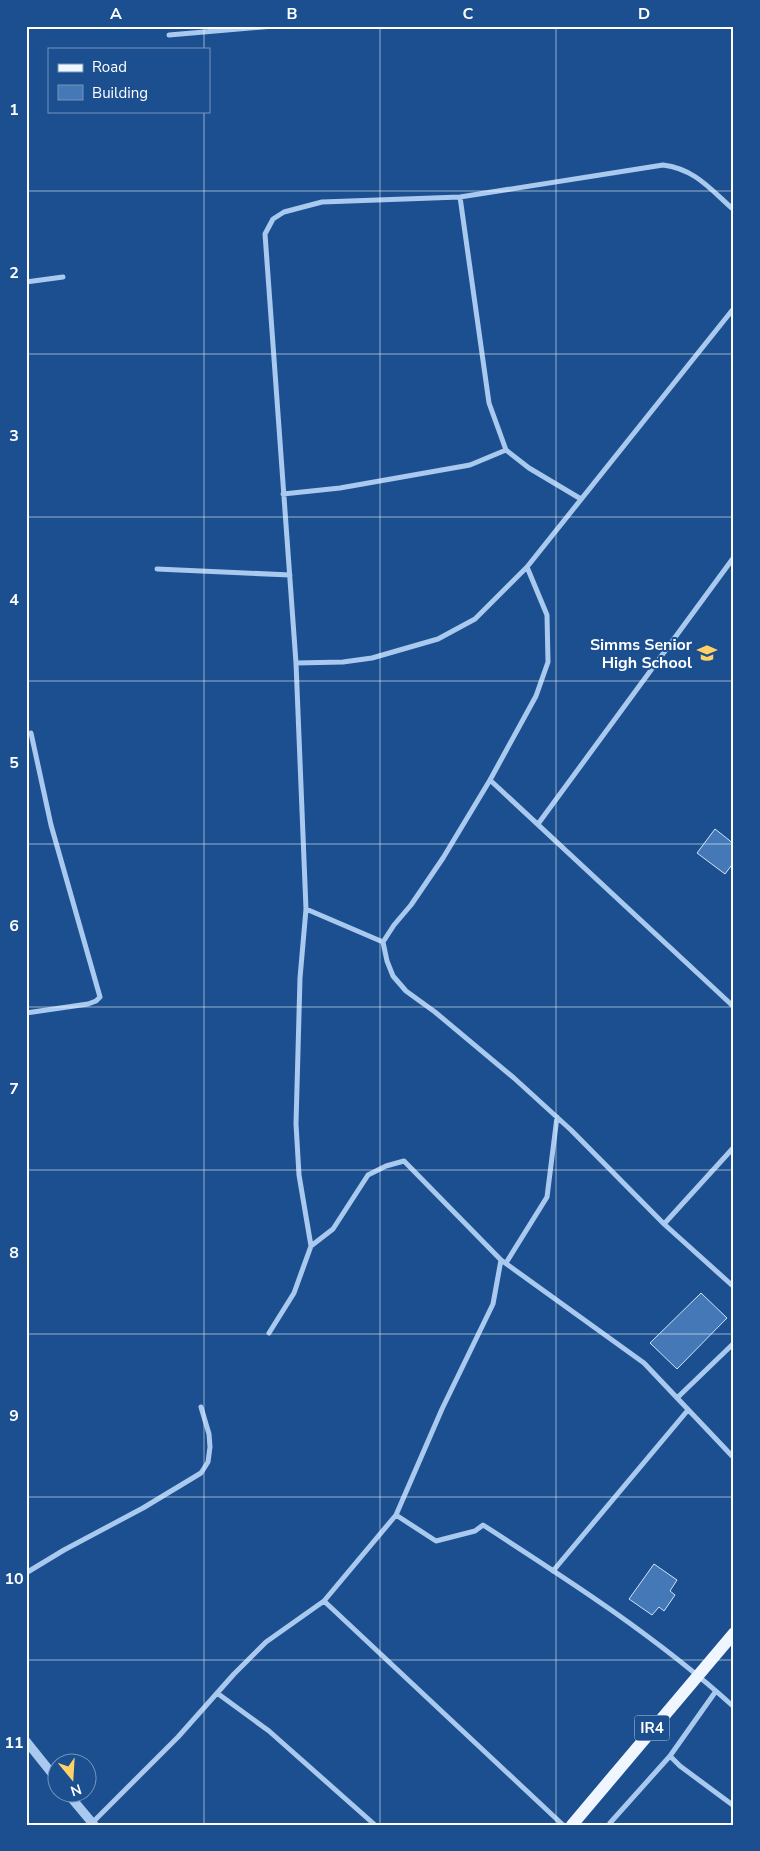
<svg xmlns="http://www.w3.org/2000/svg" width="760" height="1851" font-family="'Nunito Sans',sans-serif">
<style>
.building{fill:#4478b7;stroke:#cfe3fa}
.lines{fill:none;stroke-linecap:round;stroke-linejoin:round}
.minor{stroke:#a9c9ee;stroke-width:5}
.tertiary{stroke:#a9c9ee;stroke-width:9}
.primary{stroke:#f0f6ff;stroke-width:12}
.grid{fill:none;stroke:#fff;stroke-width:1;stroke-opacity:0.55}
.labels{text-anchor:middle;stroke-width:4;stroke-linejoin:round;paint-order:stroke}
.shield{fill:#1b4f8f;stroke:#bbcadd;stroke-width:1}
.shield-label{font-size:15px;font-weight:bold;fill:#fff}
.poi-label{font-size:16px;font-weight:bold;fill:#fff;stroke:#1b4f8f;text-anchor:end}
.neatline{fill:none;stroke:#fff;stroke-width:2}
.grid-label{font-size:16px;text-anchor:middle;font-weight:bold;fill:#fff}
</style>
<rect width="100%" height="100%" fill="#1b4f8f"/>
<!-- building -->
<path class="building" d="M715 829 734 844V862L725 874 697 853Z
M701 1293 727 1318 677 1369 650 1343Z
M654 1564 677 1580 670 1591 675 1595 664 1611 659 1607 652 1615 629 1599Z"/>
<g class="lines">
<!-- minor -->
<path class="minor" d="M169 35 274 26
M460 197 489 403 506 450 529 468 581 499
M26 282 63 277
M283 494 340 488 470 465 506 450
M157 569 290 575
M296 663 343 662 372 658 438 639 475 619 527 567 734 308
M490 780 734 1007
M538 824 734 557
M306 909 383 942 394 925 411 905 443 858 490 780 536 696 548 662 547 615 527 567
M383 942 387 961 393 976 406 991 435 1012 514 1078 571 1130 664 1224 734 1287
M26 1013 88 1004 96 1001 100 997 51 825 31 733
M664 1224 734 1147
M311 1246 299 1175 296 1124 300 978 306 909 296 663 265 234 273 219 284 212 322 202 460 197 663 165C695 169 710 189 734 210
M506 1263 547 1197 557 1117
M269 1333 294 1293 311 1246 333 1229 368 1175 386 1166 404 1161 501 1260 644 1363 734 1458
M677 1398 734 1343
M396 1515 436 1541 475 1531 483 1525C570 1581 657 1637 734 1707
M553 1571 688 1410
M26 1573 64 1550 143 1508 201 1473 208 1462 210 1447 209 1434 201 1407
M324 1601 563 1825
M716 1691 670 1756 680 1766 734 1806
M217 1693 269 1731 375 1825
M92 1823 178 1737 234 1674 266 1642 324 1601 396 1515 442 1409 493 1304 501 1260
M610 1823 670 1756"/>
<!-- tertiary -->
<path class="tertiary" d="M26 1741 58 1781
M68 1794 94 1825"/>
<!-- primary -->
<path class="primary" d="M572 1825 734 1633"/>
</g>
<!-- grid -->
<path class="grid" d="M204 26V49M380 26V1825M556 26V1825M204 111V1825M26 191H734M26 354H734M26 517H734M26 681H734M26 844H734M26 1007H734M26 1170H734M26 1334H734M26 1497H734M26 1660H734"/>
<!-- icons -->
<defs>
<symbol id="school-bare" viewBox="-9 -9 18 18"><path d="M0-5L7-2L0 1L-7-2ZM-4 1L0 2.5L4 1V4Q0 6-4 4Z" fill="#ffd166" stroke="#1b4f8f" stroke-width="2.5" paint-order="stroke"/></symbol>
</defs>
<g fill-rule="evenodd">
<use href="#school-bare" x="693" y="639" width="28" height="28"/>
</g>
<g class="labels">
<!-- shield labels -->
<rect class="shield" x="634.5" y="1715.5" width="35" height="25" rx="4"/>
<g class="shield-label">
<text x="652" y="1733">IR4</text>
</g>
<!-- poi labels -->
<g class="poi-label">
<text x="692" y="650">Simms Senior<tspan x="692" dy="18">High School</tspan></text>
</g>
</g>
<!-- border -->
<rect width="760" height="1851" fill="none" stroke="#1b4f8f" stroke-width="55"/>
<!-- legend -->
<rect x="48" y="48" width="162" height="65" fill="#1b4f8f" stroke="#7695bc"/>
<rect x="58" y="64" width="25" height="8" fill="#f0f6ff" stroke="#7695bc"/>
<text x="92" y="72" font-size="15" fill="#ffffff">Road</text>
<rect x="58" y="85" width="25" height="15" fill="#4478b7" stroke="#7695bc"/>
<text x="92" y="98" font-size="15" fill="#ffffff">Building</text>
<!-- north arrow -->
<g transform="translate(72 1778) rotate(162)"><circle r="24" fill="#1b4f8f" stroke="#7695bc"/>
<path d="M0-4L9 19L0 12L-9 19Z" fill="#ffd166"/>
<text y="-8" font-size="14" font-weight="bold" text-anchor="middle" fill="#ffffff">N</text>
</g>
<rect x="28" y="28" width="704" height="1796" class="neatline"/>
<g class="grid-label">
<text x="116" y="19">A</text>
<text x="292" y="19">B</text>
<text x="468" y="19">C</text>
<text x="644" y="19">D</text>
<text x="14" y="115">1</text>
<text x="14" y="278">2</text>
<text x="14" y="441">3</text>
<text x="14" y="605">4</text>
<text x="14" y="768">5</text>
<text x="14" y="931">6</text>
<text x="14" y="1094">7</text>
<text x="14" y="1258">8</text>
<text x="14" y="1421">9</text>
<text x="14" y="1584">10</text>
<text x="14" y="1748">11</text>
</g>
</svg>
